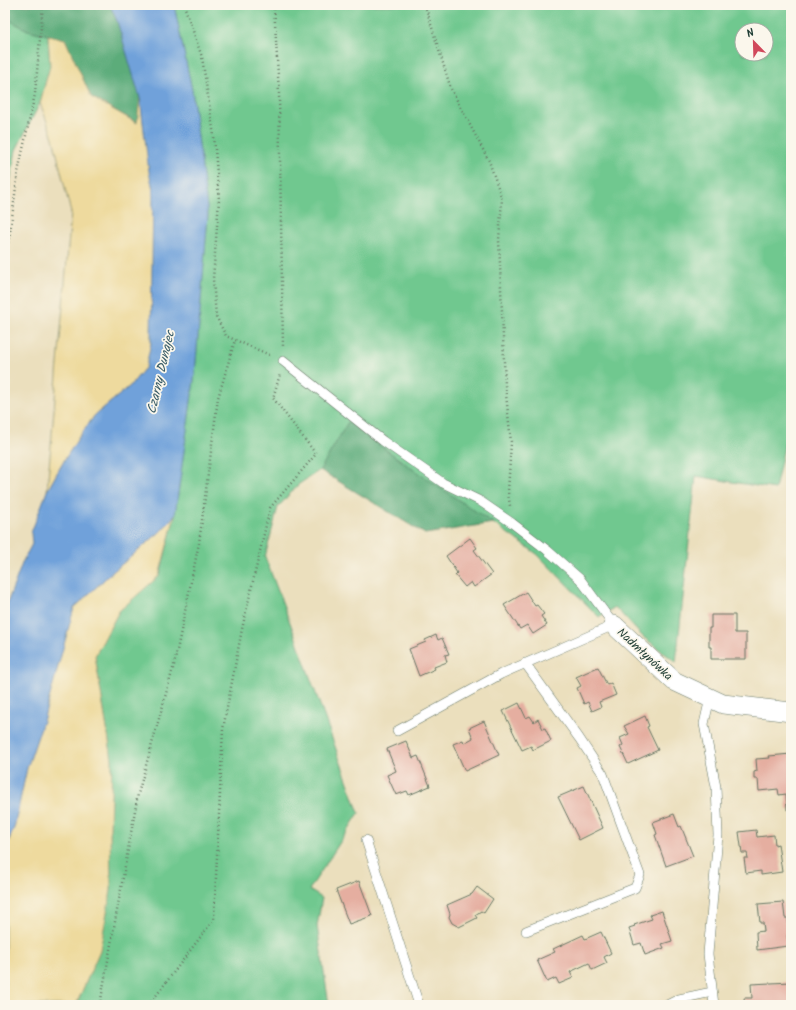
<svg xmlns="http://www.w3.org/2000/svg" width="796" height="1010" font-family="Kalam,sans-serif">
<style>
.green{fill:#6fc88f;stroke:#478262;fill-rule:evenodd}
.forest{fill:#5bac7a;stroke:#3d7457}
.sand{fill:#eeda9e;stroke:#868c69}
.water{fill:#6fa1da;stroke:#476f87}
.building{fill:#e5aea0}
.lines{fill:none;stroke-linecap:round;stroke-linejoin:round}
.lane-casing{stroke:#667664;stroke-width:10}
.street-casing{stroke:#667664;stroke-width:20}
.path{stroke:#667664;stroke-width:2.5;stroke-dasharray:1 3;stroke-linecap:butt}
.lane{stroke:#fff;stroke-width:9}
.street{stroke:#fff;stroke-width:19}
.labels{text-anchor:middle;stroke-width:3.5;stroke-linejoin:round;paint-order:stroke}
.street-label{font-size:12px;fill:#1f3d34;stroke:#fbf7ec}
.water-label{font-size:13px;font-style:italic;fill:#375b66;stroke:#fbf7ec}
</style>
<rect width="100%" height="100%" fill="#fbf7ec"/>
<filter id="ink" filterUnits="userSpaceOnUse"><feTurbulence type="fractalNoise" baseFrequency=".025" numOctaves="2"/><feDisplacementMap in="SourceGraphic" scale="8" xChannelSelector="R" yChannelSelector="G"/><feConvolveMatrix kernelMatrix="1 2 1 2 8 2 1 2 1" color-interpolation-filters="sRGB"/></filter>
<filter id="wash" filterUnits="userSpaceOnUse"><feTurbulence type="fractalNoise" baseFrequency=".012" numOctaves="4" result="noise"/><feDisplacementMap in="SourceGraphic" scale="16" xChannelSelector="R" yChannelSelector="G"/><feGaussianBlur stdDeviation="0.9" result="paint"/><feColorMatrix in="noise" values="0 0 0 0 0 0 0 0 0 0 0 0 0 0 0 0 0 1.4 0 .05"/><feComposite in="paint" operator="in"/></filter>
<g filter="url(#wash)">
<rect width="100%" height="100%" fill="#ebdfbd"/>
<!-- green -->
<path class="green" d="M174 5H791V415L775 489 696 476 676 662 642 636 615 607 599 617 537 554 493 523 418 473 348 422 320 470 299 484 278 507 265 557 297 641 359 813 309 890 322 898 317 926 329 1005H76L100 950 111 890 110 828 112 760 95 656 119 611 160 575 175 515 195 373 208 215 192 90ZM742 30H766V54H742Z
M5 18 28 30 48 35 50 66 40 103 16 150 5 209Z"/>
<!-- forest -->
<path class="forest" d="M5 5H110L117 21 140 98 138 123 91 97 65 39 28 30 5 18Z
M348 422 418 473 493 523 425 534 320 470Z"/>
<!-- sand -->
<path class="sand" d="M48 35 65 39 91 97 137 123 140 98 154 199 151 343 146 367 130 386 95 415 79 437 65 459 47 491 71 213 53 138 40 103 50 66Z
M175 515 159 576 119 611 95 656 112 760 110 828 111 890 100 950 76 1005H5V849L14 828 27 768 43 721 74 608 109 575 160 532Z"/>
<!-- water -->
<path class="water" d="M110 5H174L192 90 208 215 195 373 175 515 160 532 109 575 74 608 43 721 27 768 14 828 5 849V609L23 561 32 544 31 533 47 491 65 459 79 437 95 415 130 386 146 367 151 343 153 189 149 172 140 98 117 21Z"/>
<g id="blocks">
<!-- building -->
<path class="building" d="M470 538 477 548 474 550 492 574 474 587 471 582 465 587 455 575 457 573 446 556Z
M526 592 535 606 537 605 544 614 541 616 547 625 533 634 527 625 520 629 504 605Z
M711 615H735V633H746V659H711V647H709V628H711Z
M436 635 438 640 442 638 449 654 445 655 447 662 434 667 435 669 419 676 409 649 426 642 425 640Z
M598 667 607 685 611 683 616 695 599 702 601 707 592 711 588 702 584 704 577 688 581 686 576 677Z
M519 703 526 718 530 716 534 722 538 719 543 729 545 728 551 741 533 750 531 746 522 750 503 711Z
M645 716 649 726 647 727 658 750 628 764 620 747 623 745 620 738 629 734 624 726Z
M484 721 499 755 465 771 453 744 463 740 464 743 473 738 469 728Z
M406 741 413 758 418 756 430 786 409 795 407 791 396 795 387 775 396 771 387 749Z
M791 754V810H787L786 794 779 795 778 789 759 791 758 779H754V772L757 771 756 759 770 758 769 756Z
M584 786 603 828 579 840 558 797Z
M674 814 679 827 681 826 693 856 666 866 655 835 657 834 653 822Z
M756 830 757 837 774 835 775 845 778 844 782 872 761 875V871L746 873 744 858H748L747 853H742L739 832Z
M359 881 372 916 349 924 336 890Z
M477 887 493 899 484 913 481 911 475 915 477 918 459 927 452 923 449 917 450 914 447 905 472 894Z
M783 902 785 918H788L789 935H787L788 946 757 950 756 932 764 931 763 923H760L758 904Z
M662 911 672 941 662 944 664 948 645 955 641 943 634 945 629 928 635 926 634 925 652 919 650 915Z
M601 932 611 953 604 957 607 963 592 970 589 963 570 972 573 978 559 984 556 978 547 982 537 960 555 952 553 949 583 935 585 939Z
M791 982V1005H745L744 998H752L751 984Z"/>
</g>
</g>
<g filter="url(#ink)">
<use href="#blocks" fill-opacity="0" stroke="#667664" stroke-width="1"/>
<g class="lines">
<defs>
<path id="lane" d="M283 361 383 441 443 483 480 501 512 523 547 550 580 579 614 625 501 674 397 731
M525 663 579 738 603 774 640 875 635 888 526 931
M710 698 704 724 716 787 718 835 708 954 714 1005
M366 840 419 1005
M667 1005 679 999 712 992"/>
<path id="street" d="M614 625 674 681 723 704 791 712"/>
</defs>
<!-- lane casing -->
<use href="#lane" class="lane-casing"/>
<!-- street casing -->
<use href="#street" class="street-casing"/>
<!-- path -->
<path class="path" d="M184 5 202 57 214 136 219 200 213 279 216 316 226 336 272 356
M274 5 279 93 283 348
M425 5 451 89 489 161 502 199 499 240 505 385 511 442 508 492 510 506
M5 250 9 240 18 172 35 94 43 5
M100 1005 138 794 174 665 199 543 218 398 235 340
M149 1005 214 919 223 729 242 629 270 508 316 454 273 398 280 374"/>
<!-- lane -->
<use href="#lane" class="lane"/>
<!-- street -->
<use href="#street" class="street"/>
</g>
</g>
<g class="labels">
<!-- street labels -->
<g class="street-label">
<text transform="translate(645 654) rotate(43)" y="4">Nadmłynówka</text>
</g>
<!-- water labels -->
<g class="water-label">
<text transform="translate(160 372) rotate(-77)" y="5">Czarny Dunajec</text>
</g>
</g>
<!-- margin -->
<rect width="796" height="1010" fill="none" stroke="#fbf7ec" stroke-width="20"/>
<!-- north arrow -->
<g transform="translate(754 42) rotate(337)"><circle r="19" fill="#fbf7ec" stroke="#a3ada2"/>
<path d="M0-3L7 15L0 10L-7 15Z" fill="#d1495b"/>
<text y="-6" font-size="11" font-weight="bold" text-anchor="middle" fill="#1f3d34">N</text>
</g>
</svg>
